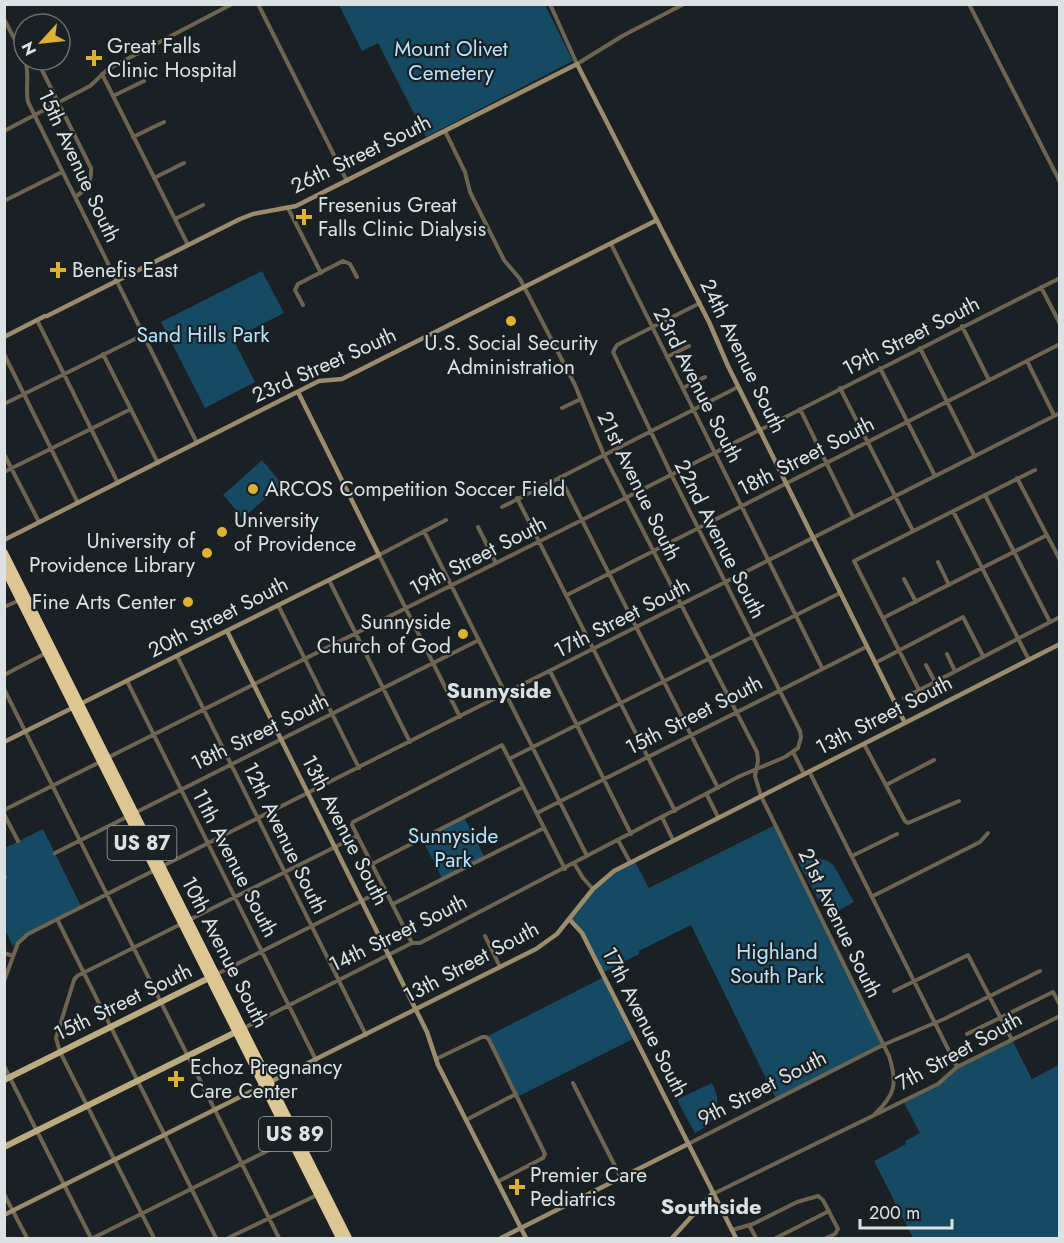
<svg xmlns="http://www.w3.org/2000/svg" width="1064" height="1243" font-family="Jost,sans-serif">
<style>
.green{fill:#154a62}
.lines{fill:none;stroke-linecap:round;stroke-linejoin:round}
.street{stroke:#6d6551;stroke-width:4}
.secondary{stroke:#9a8c6c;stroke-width:4.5}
.primary{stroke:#bcab81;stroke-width:6}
.highway{stroke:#dcc794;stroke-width:8}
.poi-dot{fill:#deb133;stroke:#1a2024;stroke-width:2}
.labels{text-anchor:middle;stroke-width:4.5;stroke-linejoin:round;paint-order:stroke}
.shield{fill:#1a2024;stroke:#a2a7aa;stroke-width:1.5}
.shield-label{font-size:20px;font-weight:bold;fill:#dce1e3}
.poi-label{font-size:21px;fill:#dce1e3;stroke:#1a2024;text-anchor:start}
.park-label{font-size:21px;fill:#b5e5fe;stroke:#1a2024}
.street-label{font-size:21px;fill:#dce1e3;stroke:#1a2024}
.neighbourhood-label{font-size:22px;font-weight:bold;fill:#dce1e3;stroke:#1a2024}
</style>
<rect width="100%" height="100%" fill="#1a2024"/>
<!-- green -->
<path class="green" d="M339 5H545L573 61 426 137 378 43 362 51Z
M262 271 284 313 233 339 255 382 205 408 161 322Z
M262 460 282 484 243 518 223 495Z
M464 817 485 858 443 880 422 839Z
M775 825 883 1045 776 1099 691 925 639 951V954L602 973 582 933 570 920 602 880 634 860 649 888Z
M43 829 81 906 28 934 13 946 5 930V848Z
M811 856 828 861 834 866 854 902 838 911 834 904 818 899 798 861Z
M604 977 635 1038 517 1097 486 1037Z
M1012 1040 1032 1079 1059 1065V1238H913L874 1161 906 1144 905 1141 920 1133 903 1101 938 1084 957 1067Z
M712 1083C723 1104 717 1123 695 1133L678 1102V1099Z"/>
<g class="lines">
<!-- street -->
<path class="street" d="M258 4 347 181
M550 4 577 64 624 35 684 4
M969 4 1060 182
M4 19 24 57
M25 60C30 73 25 88 28 102L197 443
M37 60 91 168C92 182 86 190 75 197
M102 74 188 245
M113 96 144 81
M4 131 90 86 108 69 232 4
M445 131 465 172 470 192 504 260 520 279 575 385 604 455 757 752 758 761 755 776 761 796 889 1056C898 1084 895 1095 874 1115
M133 137 164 122
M154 178 184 163
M4 201 62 172
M288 208 321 273
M175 219 203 205
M611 244 822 668
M1041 287 1060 324
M303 305 295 290 298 284 343 261 350 264 357 277
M37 320 118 483
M962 326 989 380
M920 348 974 455
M4 354 78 503
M103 354 158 463
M667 357 689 346
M1027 361 1054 415
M880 368 935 476
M683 388 705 377
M840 388 913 531
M4 404 143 335
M562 408 581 399
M800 409 853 517
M4 454 39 522
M4 472 131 409
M560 477 718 788
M1017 478 1060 560
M985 495 1050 622
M517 498 675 811
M502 507 738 387
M953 511 1029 660
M446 520 379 555 460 717
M478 527 496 563
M424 531 587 856
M938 562 949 585
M904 579 916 602
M329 580 410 742
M567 595 1060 344
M278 605 359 768
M4 607 20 600
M883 618 1047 535
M947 654 955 671
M177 656 366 1035
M875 663 963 617 983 656
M926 665 935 682
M550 671 631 834
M4 675 46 653
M127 681 316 1060
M4 689 279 1238
M919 690 854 561 1035 470
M904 698 1060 617
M864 744 905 821 908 823 959 801
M793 752 804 774
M107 758 582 520 1060 278
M509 759 840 593
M809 771 957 1067
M886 785 934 760
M707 795 718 817
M4 810 100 762
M537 813 866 647
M4 814 18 841
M662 817 673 840
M618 840 630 862
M55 853 479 640
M852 856 897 834
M574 863 583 878 593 889
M372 864 523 787
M4 877H5
M873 896 980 842 988 833
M393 904 544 828
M57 919 216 1238
M189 920 357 836
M485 936 500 967
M412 943 352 825 353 822 502 745 565 869
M4 953 13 956
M217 974 385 889
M4 981 18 943 28 934 1060 413
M894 991 968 955 1012 1040
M244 1028 412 943H420L740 776 785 757 798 748 801 737 800 731 671 474 613 352 617 345 700 303
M967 1034 1053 992 1060 1005
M436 1059 482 1037H486L489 1040 545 1154 543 1158 497 1182
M4 1066 91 1238
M573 1083 621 1178
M466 1120 516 1094
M688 1144 883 1045 944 1019 1040 971
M4 1194 27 1238
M713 1194 938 1084 957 1067 1060 1016
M749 1225 756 1238
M732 1230 753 1224 797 1202 818 1196 823 1200 838 1229 835 1234 826 1238
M93 1238 291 1139
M154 1238 60 1052 56 1038 74 980 77 976 183 923
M228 1238 319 1194
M776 1238 829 1211"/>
<!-- secondary -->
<path class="secondary" d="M47 316 240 219 253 214 296 206 577 64 709 322 728 366 905 723
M4 337 45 316
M4 540 319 381 342 379 657 220
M227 631 427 1032 438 1065 526 1238
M4 742 379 555 298 392
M570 920 582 933 736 1238
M4 1215 536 949 557 934 593 889 614 871 1060 644
M501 1238 688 1144
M672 1238 712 1194"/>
<!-- primary -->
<path class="primary" d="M4 1080 213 976
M4 1147 240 1030"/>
<!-- highway -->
<path class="highway" d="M4 553 348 1238
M4 568 340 1238"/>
</g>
<!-- markers -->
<g class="poi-dot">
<path d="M91 49h6v6h6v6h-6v6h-6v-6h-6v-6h6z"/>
<path d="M301 208h6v6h6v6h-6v6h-6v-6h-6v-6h6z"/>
<path d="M55 261h6v6h6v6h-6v6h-6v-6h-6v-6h6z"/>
<circle cx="511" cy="321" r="6"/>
<circle cx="253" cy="489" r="6"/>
<circle cx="222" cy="532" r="6"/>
<circle cx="207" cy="553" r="6"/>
<circle cx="188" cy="602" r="6"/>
<circle cx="463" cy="634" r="6"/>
<path d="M173 1070h6v6h6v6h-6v6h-6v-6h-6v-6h6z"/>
<path d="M514 1178h6v6h6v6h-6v6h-6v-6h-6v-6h6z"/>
</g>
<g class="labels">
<!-- shield labels -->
<g class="shield">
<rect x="107.5" y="826" width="69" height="34" rx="4.5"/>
<rect x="259" y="1117" width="72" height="34" rx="4.5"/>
</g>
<g class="shield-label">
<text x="142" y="850">US 87</text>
<text x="295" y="1141">US 89</text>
</g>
<!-- poi labels -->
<g class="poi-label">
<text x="107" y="53">Great Falls<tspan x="107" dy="24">Clinic Hospital</tspan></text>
<text x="318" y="212">Fresenius Great<tspan x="318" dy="24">Falls Clinic Dialysis</tspan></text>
<text x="72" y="277">Benefis East</text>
<text x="511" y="350" text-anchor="middle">U.S. Social Security<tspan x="511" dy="24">Administration</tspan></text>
<text x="265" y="496">ARCOS Competition Soccer Field</text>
<text x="234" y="527">University<tspan x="234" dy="24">of Providence</tspan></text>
<text x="195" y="548" text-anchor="end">University of<tspan x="195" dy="24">Providence Library</tspan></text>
<text x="176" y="609" text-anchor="end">Fine Arts Center</text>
<text x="451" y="629" text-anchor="end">Sunnyside<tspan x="451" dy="24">Church of God</tspan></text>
<text x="190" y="1074">Echoz Pregnancy<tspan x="190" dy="24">Care Center</tspan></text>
<text x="530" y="1182">Premier Care<tspan x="530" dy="24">Pediatrics</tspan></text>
</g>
<!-- park labels -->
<g class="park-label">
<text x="451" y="56">Mount Olivet<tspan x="451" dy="24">Cemetery</tspan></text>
<text x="203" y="342">Sand Hills Park</text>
<text x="453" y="843">Sunnyside<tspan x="453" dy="24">Park</tspan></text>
<text x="777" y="959">Highland<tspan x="777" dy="24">South Park</tspan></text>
</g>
<!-- street labels -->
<g class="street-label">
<text transform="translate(361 154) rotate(-26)" y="7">26th Street South</text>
<text transform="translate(79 166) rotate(65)" y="7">15th Avenue South</text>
<text transform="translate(911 336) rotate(-27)" y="7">19th Street South</text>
<text transform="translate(743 356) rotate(64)" y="7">24th Avenue South</text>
<text transform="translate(324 365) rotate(-24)" y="7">23rd Street South</text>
<text transform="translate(698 385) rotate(63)" y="7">23rd Avenue South</text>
<text transform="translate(806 456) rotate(-27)" y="7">18th Street South</text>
<text transform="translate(639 486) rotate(64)" y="7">21st Avenue South</text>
<text transform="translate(720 539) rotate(63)" y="7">22nd Avenue South</text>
<text transform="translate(478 556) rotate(-27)" y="7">19th Street South</text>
<text transform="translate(218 617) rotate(-27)" y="7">20th Street South</text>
<text transform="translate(622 618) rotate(-27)" y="7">17th Street South</text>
<text transform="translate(694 715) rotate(-27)" y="7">15th Street South</text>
<text transform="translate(884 715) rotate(-27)" y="7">13th Street South</text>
<text transform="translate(260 732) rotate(-26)" y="7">18th Street South</text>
<text transform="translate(345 830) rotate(63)" y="7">13th Avenue South</text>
<text transform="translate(285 838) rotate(64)" y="7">12th Avenue South</text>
<text transform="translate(235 863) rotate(63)" y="7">11th Avenue South</text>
<text transform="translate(840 923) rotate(64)" y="7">21st Avenue South</text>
<text transform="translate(398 933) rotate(-26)" y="7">14th Street South</text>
<text transform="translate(225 952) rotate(63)" y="7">10th Avenue South</text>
<text transform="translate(471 962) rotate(-28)" y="7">13th Street South</text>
<text transform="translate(123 1002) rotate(-26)" y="7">15th Street South</text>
<text transform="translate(645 1022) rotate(63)" y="7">17th Avenue South</text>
<text transform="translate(959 1051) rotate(-29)" y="7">7th Street South</text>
<text transform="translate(762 1088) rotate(-27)" y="7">9th Street South</text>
</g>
<!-- neighbourhood labels -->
<g class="neighbourhood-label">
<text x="499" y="698">Sunnyside</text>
<text x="711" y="1214">Southside</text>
</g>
</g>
<!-- border -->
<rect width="1064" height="1243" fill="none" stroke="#dce1e3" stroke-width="12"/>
<!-- north arrow -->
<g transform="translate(42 42) rotate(243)"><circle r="28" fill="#1a2024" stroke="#686d70" stroke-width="1.5"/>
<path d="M0-4.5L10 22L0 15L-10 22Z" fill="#deb133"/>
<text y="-9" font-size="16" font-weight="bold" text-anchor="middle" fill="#dce1e3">N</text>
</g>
<!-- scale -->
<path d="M860 1219v9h92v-9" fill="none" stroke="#dce1e3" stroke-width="3"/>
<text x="869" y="1219" font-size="18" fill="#dce1e3" stroke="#1a2024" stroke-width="4.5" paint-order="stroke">200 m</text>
</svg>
